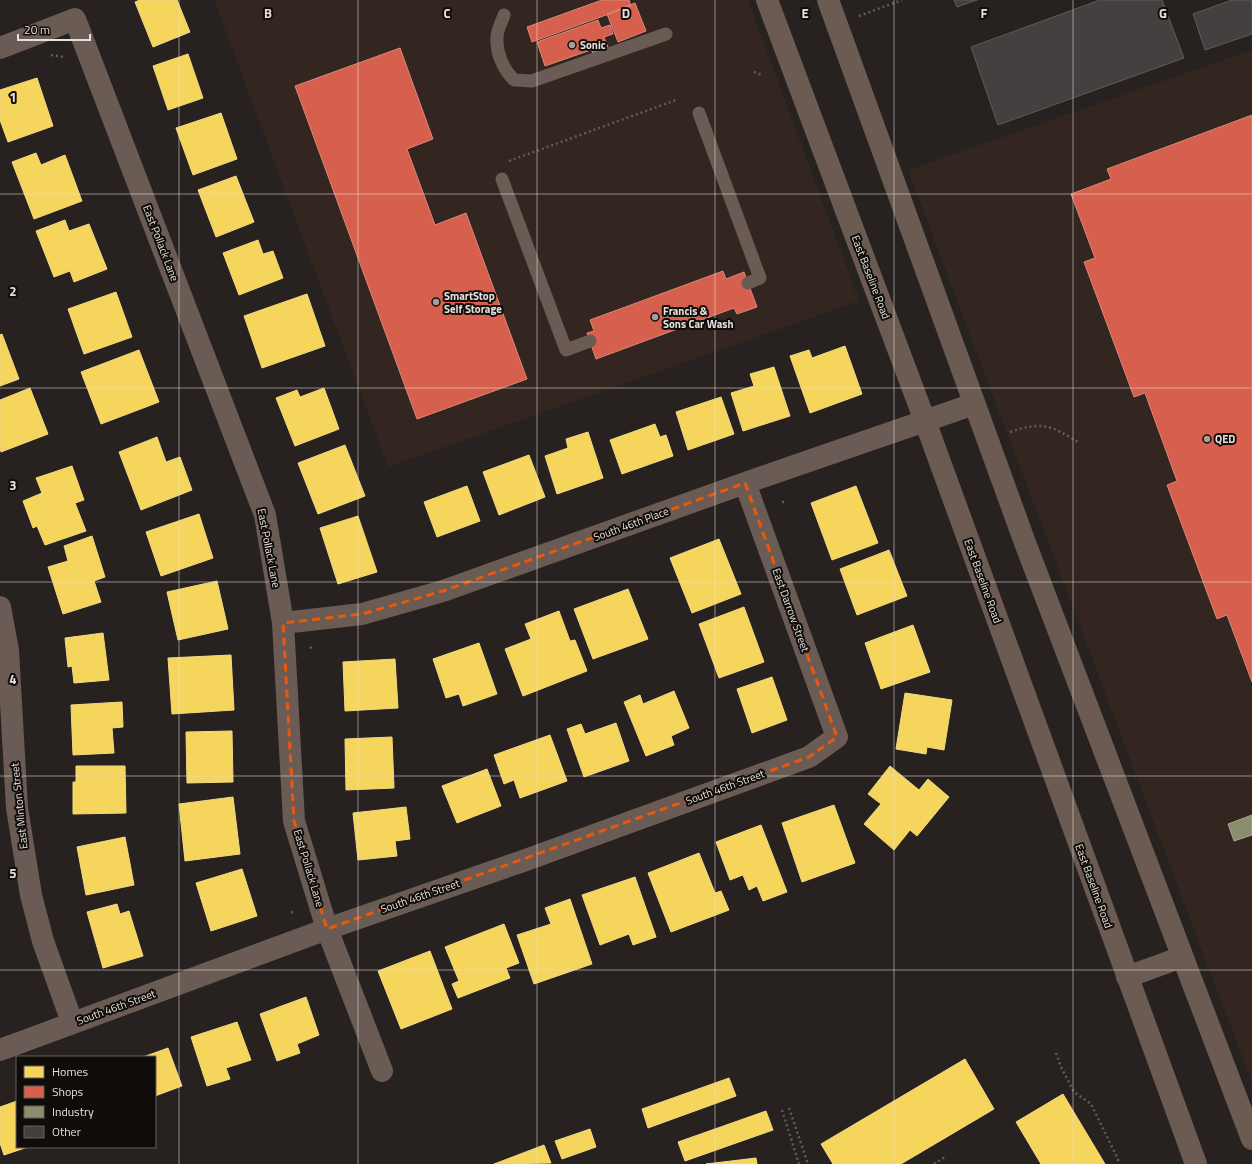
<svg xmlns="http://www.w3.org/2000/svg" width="1252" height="1164" font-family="'Titillium Web',sans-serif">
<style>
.built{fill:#33251f}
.homes{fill:#f6d55c;stroke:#f2d983}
.shops{fill:#d6604d;stroke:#db8778}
.industry{fill:#8c8c6e;stroke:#a7a690}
.building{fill:#454040;stroke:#5f5b5b}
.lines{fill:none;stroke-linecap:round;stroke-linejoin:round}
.path{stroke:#635b57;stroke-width:2.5;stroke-dasharray:2 3;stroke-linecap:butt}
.service{stroke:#6a5b54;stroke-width:13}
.minor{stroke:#6a5b54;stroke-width:22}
.primary{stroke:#6b5b53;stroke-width:22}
.marked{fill:none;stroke:#e8590c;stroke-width:3;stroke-dasharray:8 5;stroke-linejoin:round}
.grid{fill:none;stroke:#e7e1de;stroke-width:1;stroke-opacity:0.55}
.poi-dot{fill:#a49e9c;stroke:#100c0a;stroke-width:1.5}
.labels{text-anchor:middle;stroke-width:4;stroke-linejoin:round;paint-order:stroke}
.poi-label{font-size:11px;font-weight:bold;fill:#e7e1de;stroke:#100c0a;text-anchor:start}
.street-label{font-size:11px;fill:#e7e1de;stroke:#100c0a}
.grid-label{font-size:13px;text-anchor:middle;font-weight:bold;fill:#e7e1de;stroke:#100c0a;stroke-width:4;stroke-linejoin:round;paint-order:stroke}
</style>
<rect width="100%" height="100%" fill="#272220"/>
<!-- built -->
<path class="built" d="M214 0H748L859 301 388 467Z
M1252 50V1083L908 170Z"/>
<!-- homes -->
<path class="homes" d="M140 0H177L190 32 153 47 135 2Z
M188 54 203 98 168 110 153 66Z
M37 78 53 126 8 142 0 120V90Z
M221 113 237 159 193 175 176 128Z
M36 153 41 165 65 155 82 201 34 219 12 162Z
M236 176 254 222 216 237 198 190Z
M65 220 69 231 89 224 107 269 74 282 70 271 54 277 36 231Z
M258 240 263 254 273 251 283 278 239 295 223 253Z
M116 292 132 337 84 354 68 309Z
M307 294 325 346 262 368 244 316Z
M2 334 19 379 0 386V335Z
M845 346 862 394 810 413 790 356 809 350 812 358Z
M139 350 159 402 101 424 81 372Z
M774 367 790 416 743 431 731 393 754 386 750 374Z
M30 388 48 434 1 452 0 448V400Z
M324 388 339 429 295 446 276 398 297 390 300 397Z
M721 397 734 434 688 450 676 412Z
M655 424 660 437 666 435 673 456 622 474 610 440Z
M588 432 603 478 557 494 545 456 568 448 566 439Z
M157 437 166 462 180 457 192 490 141 510 119 452Z
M345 445 365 496 318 514 298 463Z
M529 455 545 497 499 515 483 472Z
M72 466 84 500 75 503 86 531 45 545 37 526 33 528 23 501 42 493 36 478Z
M467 486 480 521 437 537 424 502Z
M856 486 878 543 832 560 811 503Z
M199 514 213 558 161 576 146 532Z
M358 516 377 572 338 584 320 528Z
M92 536 105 577 94 581 101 602 63 614 48 567 68 561 64 546Z
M719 539 741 594 692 613 670 558Z
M889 550 907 596 857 615 840 569Z
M217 581 228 629 178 640 167 592Z
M628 589 648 639 593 659 574 609Z
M744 607 764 662 719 678 699 624Z
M559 611 570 641 575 640 587 671 523 696 505 649 531 639 525 624Z
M913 625 930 672 881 689 865 643Z
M103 633 109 680 74 683 72 666 68 667 65 638Z
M479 643 497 694 463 706 459 694 446 698 433 659Z
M231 655 234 710 172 714 168 658Z
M395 659 398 708 345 711 343 662Z
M772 677 787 720 752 733 737 689Z
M674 691 689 728 671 736 674 745 646 756 624 702 640 695 643 704Z
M905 693 952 700 944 750 927 747 926 754 896 749Z
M122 702 123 727 112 728 114 753 73 755 71 705Z
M616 723 629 761 584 777 567 729 581 724 585 734Z
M232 731 233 782 187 783 186 732Z
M550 735 567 781 520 798 514 780 504 784 494 755Z
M392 737 394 788 346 790 345 739Z
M76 766H125L126 813 73 814V782H76Z
M890 766 919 790 928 779 949 797 917 836 910 830 894 850 864 824 881 804 868 794Z
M487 769 501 806 457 823 442 786Z
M233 797 240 854 185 861 179 804Z
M834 805 855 863 802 882 782 823Z
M406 807 410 839 395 841 397 856 358 860 353 813Z
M761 825 787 892 763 901 757 886 749 890 743 875 730 880 716 842Z
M125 837 134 885 86 895 77 847Z
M699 853 715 893 721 891 729 910 671 932 648 873Z
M242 869 257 916 211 931 196 883Z
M635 877 656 937 633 945 629 934 600 945 582 895Z
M570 899 592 964 534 984 517 935 551 924 545 908Z
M117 904 120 914 129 911 143 956 103 968 87 912Z
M504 924 519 963 506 968 510 978 458 998 452 984 459 981 445 947Z
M430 951 452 1009 401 1029 378 971Z
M306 997 319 1035 297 1044 300 1053 277 1061 260 1014Z
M237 1022 251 1060 226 1068 230 1079 207 1086 191 1037Z
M168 1048 182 1086 155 1096V1057H143Z
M965 1059 994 1109 901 1164H833L821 1144Z
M729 1078 736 1096 648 1128 642 1109Z
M1063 1094 1105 1164H1041L1016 1122Z
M17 1101V1147H28L4 1155 0 1143V1107Z
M766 1111 773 1130 685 1161 678 1142Z
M590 1129 596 1147 562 1159 555 1141Z
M544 1145 551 1163 494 1164Z
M756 1158 757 1164H706Z"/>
<!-- shops -->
<path class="shops" d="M602 0H629L631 6 532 42 527 27Z
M635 3 646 31 618 42 607 14Z
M598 20 601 28 610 25 613 34 604 37 608 47 593 53 591 50 545 66 537 42Z
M400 48 433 139 407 149 435 225 466 213 527 379 417 419 295 86Z
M1252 115V682L1227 615 1217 619 1167 485 1177 481 1145 393 1134 397 1084 262 1095 258 1071 194 1111 179 1107 169Z
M723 271 726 279 744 272 757 307 737 314 734 308 596 359 587 333 594 331 590 320Z"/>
<!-- industry -->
<path class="industry" d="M1252 815V835L1234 841 1228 824Z"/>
<!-- building -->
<path class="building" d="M954 0H977L957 7Z
M1100 0H1162L1184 58 998 125 971 47Z
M1232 0H1252V34L1205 50 1193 14Z"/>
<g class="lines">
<!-- path -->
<path class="path" d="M859 16 902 0
M51 55 64 57
M754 72 762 75
M509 161 676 100
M1010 432C1042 421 1050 425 1078 442
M782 502H785
M310 647 313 650
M291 912 294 913
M1056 1053 1061 1067 1074 1092 1091 1104 1118 1159V1164
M789 1108 808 1164
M782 1110 799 1164
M934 1164 945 1157"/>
<!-- service -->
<path class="service" d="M504 15C502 22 497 30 497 37 496 53 503 69 514 80L532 81 666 34
M699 113 760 278 748 283
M502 179 566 350 590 341"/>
<!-- minor -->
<path class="minor" d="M0 48 75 19 265 515 283 623 294 821 327 929 382 1071
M0 607 8 650 17 808 31 895 43 941 72 1022
M283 623 362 614 443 591 745 483 974 404
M0 1050 327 929 523 861 809 757 837 737 745 483"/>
<!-- primary -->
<path class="primary" d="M767 0 925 421 1196 1164
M828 0 1024 540 1252 1139
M1127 977 1182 957"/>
</g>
<!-- marked area -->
<path class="marked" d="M745 483 837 737 809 757 327 929 294 821 283 623 362 614 443 591Z"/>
<!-- grid -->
<path class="grid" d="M179 0V1164M358 0V1164M537 0V1164M715 0V1164M894 0V1164M1073 0V1164M0 194H1252M0 388H1252M0 582H1252M0 776H1252M0 970H1252"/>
<!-- markers -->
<g class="poi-dot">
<circle cx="572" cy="45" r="4"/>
<circle cx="436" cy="302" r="4"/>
<circle cx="655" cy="317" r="4"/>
<circle cx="1207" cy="439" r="4"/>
</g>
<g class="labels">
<!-- poi labels -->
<g class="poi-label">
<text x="580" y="49">Sonic</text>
<text x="444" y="300">SmartStop<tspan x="444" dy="13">Self Storage</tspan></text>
<text x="663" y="315">Francis &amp;<tspan x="663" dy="13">Sons Car Wash</tspan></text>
<text x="1215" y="443">QED</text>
</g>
<!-- street labels -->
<g class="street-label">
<text transform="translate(161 243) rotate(69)" y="4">East Pollack Lane</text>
<text transform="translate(871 277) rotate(69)" y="4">East Baseline Road</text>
<text transform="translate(631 524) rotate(-20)" y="4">South 46th Place</text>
<text transform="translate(269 548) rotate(79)" y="4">East Pollack Lane</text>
<text transform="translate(983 581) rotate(70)" y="4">East Baseline Road</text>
<text transform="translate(791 610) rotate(70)" y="4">East Darrow Street</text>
<text transform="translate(725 787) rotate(-20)" y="4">South 46th Street</text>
<text transform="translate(19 806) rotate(-96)" y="4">East Minton Street</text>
<text transform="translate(309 868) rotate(73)" y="4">East Pollack Lane</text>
<text transform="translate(1094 886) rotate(70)" y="4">East Baseline Road</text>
<text transform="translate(420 896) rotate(-19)" y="4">South 46th Street</text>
<text transform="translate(116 1007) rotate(-20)" y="4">South 46th Street</text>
</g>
</g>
<g class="grid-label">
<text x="268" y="18">B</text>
<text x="447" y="18">C</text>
<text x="626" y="18">D</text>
<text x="805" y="18">E</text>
<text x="984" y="18">F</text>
<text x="1163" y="18">G</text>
<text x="13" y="102">1</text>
<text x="13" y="296">2</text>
<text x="13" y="490">3</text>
<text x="13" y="684">4</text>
<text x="13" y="878">5</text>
</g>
<!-- legend -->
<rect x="16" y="1056" width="140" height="92" fill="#100c0a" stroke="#66615f"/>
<rect x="24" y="1066" width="20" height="12" fill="#f6d55c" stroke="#66615f"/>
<text x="52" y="1076" font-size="12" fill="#e7e1de">Homes</text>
<rect x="24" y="1086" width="20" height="12" fill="#d6604d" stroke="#66615f"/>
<text x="52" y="1096" font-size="12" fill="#e7e1de">Shops</text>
<rect x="24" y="1106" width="20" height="12" fill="#8c8c6e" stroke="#66615f"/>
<text x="52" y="1116" font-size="12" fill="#e7e1de">Industry</text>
<rect x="24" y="1126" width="20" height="12" fill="#454040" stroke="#66615f"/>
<text x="52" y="1136" font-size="12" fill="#e7e1de">Other</text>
<!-- scale -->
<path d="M18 34v6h72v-6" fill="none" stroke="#e7e1de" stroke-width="2"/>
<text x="24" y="34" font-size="12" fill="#e7e1de" stroke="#100c0a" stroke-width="3" paint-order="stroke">20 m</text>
</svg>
